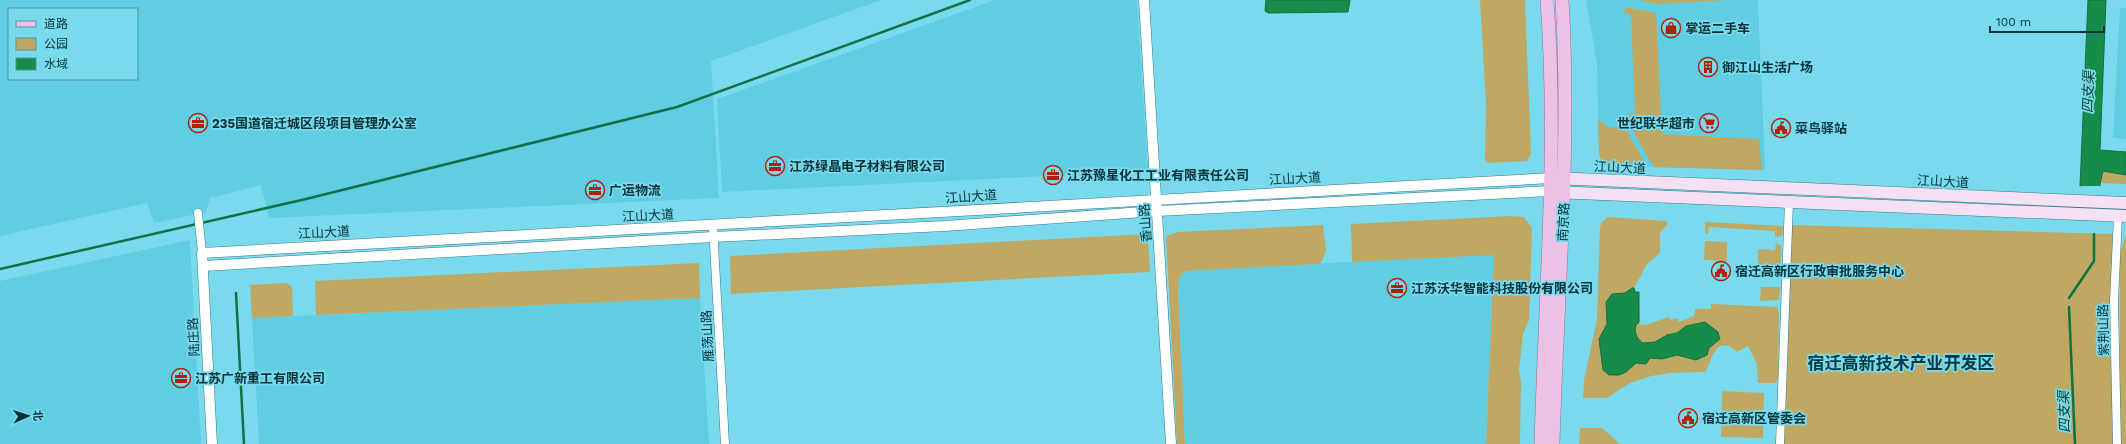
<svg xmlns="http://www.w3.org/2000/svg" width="2126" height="444" font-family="'Work Sans','Noto Sans SC',sans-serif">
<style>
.built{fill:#60cde2;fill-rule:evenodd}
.green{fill:#bfa862}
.water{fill:#178b49;stroke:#127044}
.pier{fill:#79daed}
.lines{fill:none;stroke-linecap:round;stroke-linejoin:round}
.stream{stroke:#127044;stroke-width:2.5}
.minor-casing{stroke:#307b89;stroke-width:9}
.tertiary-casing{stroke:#307b89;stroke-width:11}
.secondary-casing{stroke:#307b89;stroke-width:13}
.primary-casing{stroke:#94749f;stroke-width:14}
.minor{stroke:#fff;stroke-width:8}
.tertiary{stroke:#fff;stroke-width:10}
.secondary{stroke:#f6e0f3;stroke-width:12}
.primary{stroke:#edc1e6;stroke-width:13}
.labels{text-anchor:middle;stroke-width:3.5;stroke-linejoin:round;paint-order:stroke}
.poi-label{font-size:13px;font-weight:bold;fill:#053239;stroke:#79daed;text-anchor:start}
.street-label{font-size:13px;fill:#053239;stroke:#79daed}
.water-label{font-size:14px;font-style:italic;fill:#164125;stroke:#79daed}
.district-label{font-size:17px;font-weight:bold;fill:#003b45;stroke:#79daed}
</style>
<rect width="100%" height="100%" fill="#79daed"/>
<!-- built -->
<path class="built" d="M0 0H881L711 61 719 198 269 218 261 185 210 198 206 212 154 223 147 203 0 236ZM9 9H137V79H9Z
M995 0H1137L1148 171 722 192 717 99Z
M1586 0H1758L1765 170 1607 166 1602 163 1599 153 1597 63Z
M2120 8H2126V139L2113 138Z
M190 240 201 444H0V281Z
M1494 254 1486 444H1185L1178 282 1180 276 1185 271Z
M700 298 709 444H259L252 318Z"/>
<!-- green -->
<path class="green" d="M1480 0H1525L1531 154 1527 161 1488 163 1485 160 1486 104Z
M1639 0H1729L1656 4Z
M1626 7 1656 13 1662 134 1759 139 1762 170 1655 167 1652 164 1629 125 1628 114H1635L1631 14H1624Z
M1598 119 1608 127H1623L1625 128 1644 161 1642 167 1607 166 1602 163 1599 153Z
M2103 171 2126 175V184L2101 183Z
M1510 216 1524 217 1532 228 1529 320 1523 334 1519 370 1521 382 1520 444H1486L1494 255 1352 262 1351 224Z
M1608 217 1667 221V225L1660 233V253L1647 264 1634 288 1635 292H1639L1640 324 1646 325 1669 317 1671 320 1677 318 1679 322 1694 316 1695 309H1711V304L1777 307 1779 313 1778 378 1776 383H1758L1757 364 1748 346 1737 352C1715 332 1712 362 1705 372L1671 373 1651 376 1630 383 1607 398H1583L1584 380 1597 319 1600 227 1602 222Z
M1705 222 1783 226 1782 236 1775 237V231L1709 227 1708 234 1705 233Z
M1323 225 1326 251 1320 264 1185 271 1180 276 1178 290 1185 444H1177L1166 236 1178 232Z
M1792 225 2113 234 2115 444H1784Z
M1148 234 1150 272 731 294 730 256Z
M2126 235V444H2120V253Z
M1705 241 1727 242V261L1704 260Z
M1776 243 1781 246 1780 278 1762 277V265L1758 264V249L1775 250Z
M699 263 700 298 316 315 315 281Z
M287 283 292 287 293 316 252 318 250 285Z
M1761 287H1780L1779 300 1760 301Z
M1722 391 1764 393 1763 438 1721 437Z
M1580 428H1602L1620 444H1579Z"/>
<!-- water -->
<path class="water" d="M1266 0H1350L1348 12H1345L1268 13 1265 11Z
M2088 0H2106L2100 150 2126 152V175L2103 171 2099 189 2080 186Z
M1632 288H1634L1635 292H1639V322L1636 325C1634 332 1636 338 1643 343L1655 342 1667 335 1677 333 1686 326 1705 322 1718 332 1720 339 1709 348 1707 355 1696 360 1677 355 1662 359 1650 358 1646 364 1636 363 1626 372 1619 375H1609L1603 370 1599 339 1607 324 1606 302 1612 294 1625 293Z"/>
<!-- pier -->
<path class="pier" d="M2078 186H2102L2099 191Z"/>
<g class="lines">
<!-- stream -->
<path class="stream" d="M0 269 306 199 677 107 970 0
M236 293 244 444
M2069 298 2094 261V234
M2069 307 2075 444"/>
<defs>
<path id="minor" d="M198 213 202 253
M713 226 725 444
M1780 444 1789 202
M2117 444 2114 301 2118 216"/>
<path id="tertiary" d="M1144 0 1171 444
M203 266 713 237 945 226 1157 211 1550 191
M212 444 202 253C652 229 1101 202 1551 178"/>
<path id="secondary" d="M1554 178 2126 203
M1554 192 2126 216"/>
<path id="primary" d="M1541 444C1545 296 1558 148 1547 0
M1553 444C1557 296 1571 148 1562 0"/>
</defs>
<!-- minor casing -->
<use href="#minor" class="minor-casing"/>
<!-- tertiary casing -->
<use href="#tertiary" class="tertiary-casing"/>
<!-- secondary casing -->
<use href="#secondary" class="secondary-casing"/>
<!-- primary casing -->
<use href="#primary" class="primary-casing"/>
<!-- minor -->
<use href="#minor" class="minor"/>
<!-- tertiary -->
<use href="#tertiary" class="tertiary"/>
<!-- secondary -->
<use href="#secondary" class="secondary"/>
<!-- primary -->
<use href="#primary" class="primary"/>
</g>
<!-- icons -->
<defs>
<symbol id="shop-ring" viewBox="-11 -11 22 22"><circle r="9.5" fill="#79daed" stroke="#b02207" stroke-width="1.5"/><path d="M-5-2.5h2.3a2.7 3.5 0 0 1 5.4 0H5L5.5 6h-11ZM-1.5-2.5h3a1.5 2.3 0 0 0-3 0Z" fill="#b02207"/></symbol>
<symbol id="building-ring" viewBox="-11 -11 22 22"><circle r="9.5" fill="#79daed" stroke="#b02207" stroke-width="1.5"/><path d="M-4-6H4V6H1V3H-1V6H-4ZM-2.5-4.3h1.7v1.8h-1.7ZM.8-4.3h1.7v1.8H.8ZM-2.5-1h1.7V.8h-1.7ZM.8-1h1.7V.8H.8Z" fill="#b02207"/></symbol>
<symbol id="office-ring" viewBox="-11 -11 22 22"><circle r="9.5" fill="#79daed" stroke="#b02207" stroke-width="1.5"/><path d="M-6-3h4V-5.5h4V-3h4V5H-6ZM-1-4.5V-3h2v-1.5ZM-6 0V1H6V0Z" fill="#b02207"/></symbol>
<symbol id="supermarket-ring" viewBox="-11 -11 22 22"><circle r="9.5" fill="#79daed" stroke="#b02207" stroke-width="1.5"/><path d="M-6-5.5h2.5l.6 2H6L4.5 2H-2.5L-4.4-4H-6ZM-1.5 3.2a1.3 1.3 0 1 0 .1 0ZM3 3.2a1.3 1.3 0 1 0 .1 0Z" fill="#b02207"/></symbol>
<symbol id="civic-ring" viewBox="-11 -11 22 22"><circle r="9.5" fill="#79daed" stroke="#b02207" stroke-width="1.5"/><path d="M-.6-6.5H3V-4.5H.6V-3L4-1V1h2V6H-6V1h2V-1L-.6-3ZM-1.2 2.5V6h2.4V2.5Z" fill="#b02207"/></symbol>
</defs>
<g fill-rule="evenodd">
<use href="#shop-ring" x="1660" y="17" width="22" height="22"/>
<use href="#building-ring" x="1697" y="56" width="22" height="22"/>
<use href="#office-ring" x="187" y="112" width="22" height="22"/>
<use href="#supermarket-ring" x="1698" y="112" width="22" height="22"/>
<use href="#civic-ring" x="1770" y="117" width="22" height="22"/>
<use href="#office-ring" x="764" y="155" width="22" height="22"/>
<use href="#office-ring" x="1042" y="164" width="22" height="22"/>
<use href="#office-ring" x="584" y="179" width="22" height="22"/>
<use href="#civic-ring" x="1710" y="260" width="22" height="22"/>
<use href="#office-ring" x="1386" y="277" width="22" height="22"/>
<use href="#office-ring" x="170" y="367" width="22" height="22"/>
<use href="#civic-ring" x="1677" y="407" width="22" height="22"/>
</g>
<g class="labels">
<!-- poi labels -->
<g class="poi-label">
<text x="1685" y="33">掌运二手车</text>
<text x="1722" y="72">御江山生活广场</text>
<text x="212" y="128">235国道宿迁城区段项目管理办公室</text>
<text x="1695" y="128" text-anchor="end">世纪联华超市</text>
<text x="1795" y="133">菜鸟驿站</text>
<text x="789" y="171">江苏绿晶电子材料有限公司</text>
<text x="1067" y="180">江苏豫星化工工业有限责任公司</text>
<text x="609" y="195">广运物流</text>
<text x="1735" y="276">宿迁高新区行政审批服务中心</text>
<text x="1411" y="293">江苏沃华智能科技股份有限公司</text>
<text x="195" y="383">江苏广新重工有限公司</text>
<text x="1702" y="423">宿迁高新区管委会</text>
</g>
<!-- street labels -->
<g class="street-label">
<text transform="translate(1620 167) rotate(3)" y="5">江山大道</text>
<text transform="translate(1295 178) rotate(-3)" y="5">江山大道</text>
<text transform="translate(1943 181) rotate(3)" y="5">江山大道</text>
<text transform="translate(971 196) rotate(-4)" y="5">江山大道</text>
<text transform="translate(648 215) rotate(-3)" y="5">江山大道</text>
<text transform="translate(1563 222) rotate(-87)" y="5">南京路</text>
<text transform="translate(1145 223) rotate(-94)" y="5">香山路</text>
<text transform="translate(324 232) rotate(-3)" y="5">江山大道</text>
<text transform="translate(2103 330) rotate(-91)" y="5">紫荆山路</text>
<text transform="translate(707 336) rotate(-93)" y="5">雁荡山路</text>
<text transform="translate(193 337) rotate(-93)" y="5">陆庄路</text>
</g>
<!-- water labels -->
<g class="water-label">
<text transform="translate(2088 92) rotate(-88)" y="5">四支渠</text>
<text transform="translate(2064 412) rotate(-92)" y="5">四支渠</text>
</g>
<!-- district labels -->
<g class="district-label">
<text x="1901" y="369">宿迁高新技术产业开发区</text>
</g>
</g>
<!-- legend -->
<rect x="8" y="8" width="130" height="72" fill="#79daed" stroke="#4b97a5"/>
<rect x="16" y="21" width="20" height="6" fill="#edc1e6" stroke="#4b97a5"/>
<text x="44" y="28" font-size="12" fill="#053239">道路</text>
<rect x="16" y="38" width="20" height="12" fill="#bfa862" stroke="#4b97a5"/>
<text x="44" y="48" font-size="12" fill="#053239">公园</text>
<rect x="16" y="58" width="20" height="12" fill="#178b49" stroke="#4b97a5"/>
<text x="44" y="68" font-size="12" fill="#053239">水域</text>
<!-- north arrow -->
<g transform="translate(28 416) rotate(87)" stroke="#79daed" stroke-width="3" paint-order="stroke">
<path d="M0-3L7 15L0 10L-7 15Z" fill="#053239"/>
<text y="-6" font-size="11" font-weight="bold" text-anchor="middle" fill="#053239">北</text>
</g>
<!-- scale -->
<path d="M1990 26v6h114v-6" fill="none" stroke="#053239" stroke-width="2"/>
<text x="1996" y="26" font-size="12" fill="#053239" stroke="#79daed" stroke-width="3" paint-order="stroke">100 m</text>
</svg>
